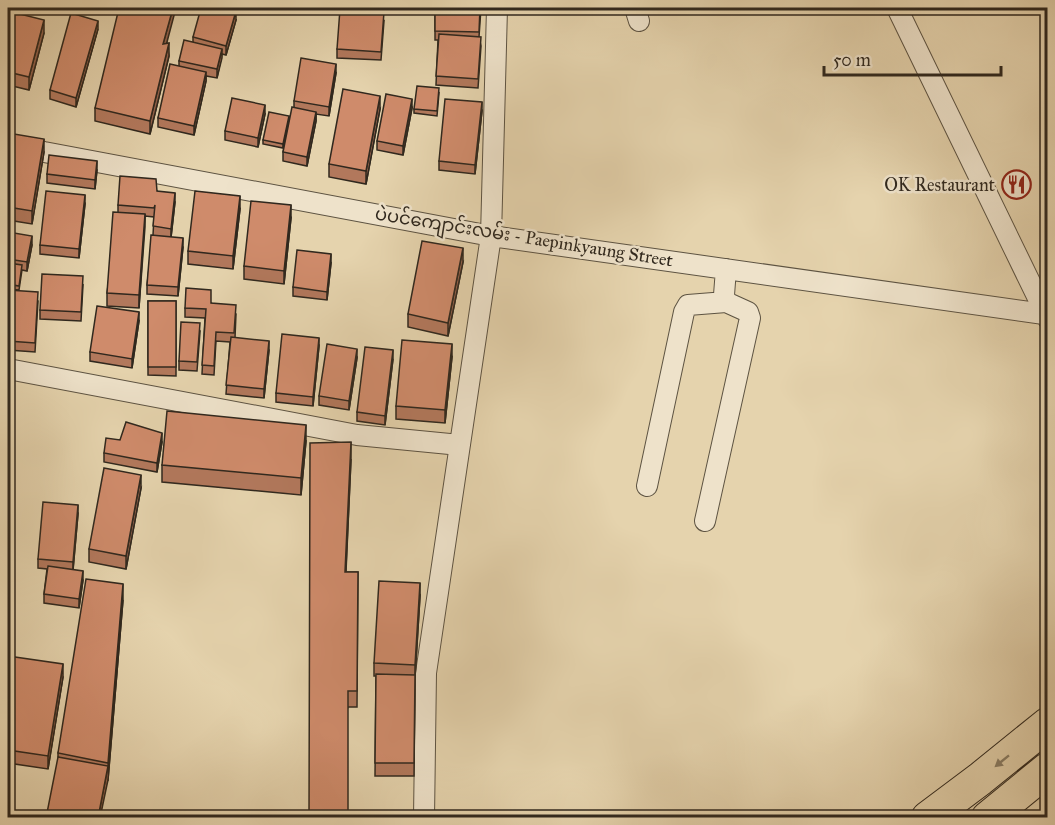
<svg xmlns="http://www.w3.org/2000/svg" width="1055" height="825" font-family="'IM FELL Great Primer','Noto Sans Myanmar',serif">
<style>
.lines{fill:none;stroke-linecap:round;stroke-linejoin:round}
.minor-casing{stroke:#5d5342;stroke-width:22}
.trunk-casing{stroke:#30281e;stroke-width:35}
.minor{stroke:#eee2ca;stroke-width:20}
.trunk{stroke:#e5d3ad;stroke-width:33}
.wall{fill:#b2785c;stroke:#30281e;stroke-width:1.5}
.shaded-wall{fill:#91614b;stroke:#30281e;stroke-width:1.5}
.building{fill:#cf8b6b;stroke:#30281e;stroke-width:1.5}
.oneway{fill:#8a7e66}
.labels{text-anchor:middle;stroke-width:5;stroke-linejoin:round;paint-order:stroke}
.poi-label{font-size:18px;fill:#30281e;stroke:#eee2ca;text-anchor:end}
.street-label{font-size:18px;fill:#30281e;stroke:#eee2ca}
</style>
<rect width="100%" height="100%" fill="#e5d3ad"/>
<filter id="stains"><feTurbulence type="fractalNoise" baseFrequency=".00333" numOctaves="4"/><feColorMatrix values="0 0 0 0 .2 0 0 0 0 .09 0 0 0 0 .02 0 0 0 .5 -.17"/></filter>
<radialGradient id="worn" r=".72"><stop offset=".6" stop-color="#630" stop-opacity="0"/><stop offset="1" stop-color="#630" stop-opacity=".3"/></radialGradient>
<g class="lines">
<defs>
<path id="minor" d="M635 8 639 21
M897 8 1048 319
M8 144 44 152 491 236 1044 314
M8 369 357 435 460 445
M647 486 684 312 688 305 726 302
M705 521 750 318 748 312 726 302 724 295 726 269
M424 818 426 673 491 236 497 8"/>
<path id="trunk" d="M928 818 980 779 1048 724
M988 818 1048 769"/>
</defs>
<!-- minor casing -->
<use href="#minor" class="minor-casing"/>
<!-- trunk casing -->
<use href="#trunk" class="trunk-casing"/>
<!-- minor -->
<use href="#minor" class="minor"/>
<!-- trunk -->
<use href="#trunk" class="trunk"/>
</g>
<!-- wall -->
<path class="wall" d="M435 8H481L479 37 481 46 478 88 436 85 438 40H435Z
M8 11 44 33 29 90 8 85Z
M236 20 226 55 222 54 217 78 206 76V81L194 135 158 127V118L179 66V61L193 42V37Z
M384 21 381 60 337 58V49Z
M98 29 76 107 50 99V90Z
M167 43 169 56 150 134 95 121V108Z
M336 73 329 116 316 114V121L307 166 283 161V152L294 108V101Z
M439 93 437 116 414 113V109Z
M412 108 403 155 377 150V141Z
M380 109 366 184 329 177V164Z
M482 111 475 174 439 170V161Z
M265 114 258 147 225 140V131Z
M289 121 283 148 263 144V140Z
M8 133 44 152 32 224 8 220Z
M97 170 95 189 47 183V174Z
M157 191 175 202 171 237 183 247 178 296 147 294V285L153 235 154 217 145 216 139 308 107 306V293L118 212V205Z
M85 204 79 258 40 254V245Z
M240 209 233 269 188 264V251Z
M291 218 284 284 244 279V266Z
M8 232 32 245 27 271 22 270 19 290 8 289Z
M463 262 448 336 408 327V314Z
M331 263 327 300 293 296V287Z
M83 285 81 321 40 319V310Z
M8 290 38 301 35 352 8 350Z
M148 301H176V376L148 375Z
M211 303 236 314 235 338 269 350 264 398 226 394 230 342 216 341 214 375 202 374 205 318 185 317V308Z
M139 321 132 368 90 361V352Z
M200 332 197 371 179 370V361Z
M319 346 313 406 276 402V393Z
M452 357 445 423 396 419V406Z
M357 358 349 410 319 405V396Z
M393 359 385 425 357 421V412Z
M120 440 162 442 157 472 104 462V453Z
M306 441 301 495 162 482V465Z
M351 459 346 572H358L357 707H348L309 818Z
M141 488 126 569 89 562V549Z
M78 514 73 569 83 580 79 608 44 603V594L47 569 38 568V559Z
M420 596 415 678 414 776H375L376 676H374V663Z
M123 600 108 780 58 757V753Z
M8 656 63 677 48 769 8 763Z"/>
<!-- shaded-wall -->
<path class="shaded-wall" d="M173 8H176L163 57V44Z
M236 11V20L226 55V46Z
M44 20V33L29 90V77Z
M98 21V29L76 107V98Z
M169 43V56L150 134V121Z
M222 49V58L217 78V69Z
M336 64V73L329 116V107Z
M206 72V81L194 135V126Z
M380 96V109L366 184V171Z
M412 99V108L403 155V146Z
M482 102V111L475 174V165Z
M265 105V114L258 147V138Z
M316 112V121L307 166V157Z
M289 116V121L283 148V144Z
M44 139V152L32 224V211Z
M97 161V170L95 189V180Z
M175 193V202L171 238V229Z
M85 195V204L79 258V249Z
M240 196V209L233 269V256Z
M291 205V218L284 284V271Z
M145 214V227L139 308V295Z
M32 236V245L27 271V262Z
M183 238V247L178 296V287Z
M463 248V262L448 336V323Z
M331 254V263L327 300V292Z
M139 312V321L132 368V359Z
M319 338V346L313 406V397Z
M269 341V350L264 398V389Z
M452 344V357L445 423V410Z
M357 349V358L349 410V401Z
M393 350V359L385 425V416Z
M306 425V441L301 495V478Z
M162 433V442L157 472V463Z
M351 442V459L345 589V572Z
M141 475V488L126 569V556Z
M78 505V514L73 571V562Z
M83 571V580L79 608V599Z
M420 583V596L415 678V665Z
M123 584V600L108 780 100 818H98L108 766Z
M63 664V677L48 769V756Z"/>
<!-- building -->
<path class="building" d="M119 8H173L163 44 169 43 150 121 95 108Z
M201 8H224L236 11 226 46 193 37Z
M435 8H480L479 32 435 31Z
M340 9 384 12 381 52 337 49Z
M8 11 44 20 29 77 8 72V74Z
M71 13 98 21 76 98 50 90Z
M439 34 481 37 478 79 436 76Z
M184 40 222 49 217 69 179 61Z
M301 58 336 64 329 107 294 101Z
M170 64 206 72 194 126 158 118Z
M417 86 439 88 437 111 414 109Z
M343 89 380 96 366 171 329 164Z
M386 94 412 99 403 146 377 141Z
M232 98 265 105 258 138 225 131Z
M445 99 482 102 475 165 439 161Z
M292 107 316 112 307 157 283 152Z
M269 112 289 116 283 144 263 140Z
M8 133 44 139 32 211 8 207Z
M49 155 97 161 95 180 47 174Z
M120 176 156 179 157 191 175 193 171 229 153 226 155 205 154 208 118 205Z
M46 191 85 195 79 249 40 245Z
M195 191 240 196 233 256 188 251Z
M251 201 291 205 284 271 244 266Z
M113 212 145 214 139 295 107 293Z
M8 232 32 236 27 262 8 259Z
M151 235 183 238 178 287 147 285Z
M422 241 463 248 448 323 408 314Z
M297 250 331 254 327 292 293 287Z
M8 263 22 265 19 286 8 284Z
M42 274 83 276 81 312 40 310Z
M186 288 211 290V303L236 305 234 333 216 332 214 366 202 365 206 309 185 308Z
M8 290 38 292 35 343 8 341Z
M148 301H176V367H148Z
M97 306 139 312 132 359 90 352Z
M181 322 200 323 197 362 179 361Z
M282 334 319 338 313 397 276 393Z
M231 337 269 341 264 389 226 385Z
M402 340 452 344 445 410 396 406Z
M327 344 357 349 349 401 319 396Z
M365 347 393 350 385 416 357 412Z
M167 411 306 425 301 478 162 465Z
M126 422 162 433 157 463 104 453 106 438 120 440Z
M351 442 345 572H358L357 691H348V818H309L310 443Z
M104 468 141 475 126 556 89 549Z
M43 502 78 505 73 562 38 559Z
M48 566 83 571 79 599 44 594Z
M86 579 123 584 108 763 58 753Z
M379 581 420 583 415 665 374 663Z
M8 656 63 664 48 756 8 750Z
M376 674 415 675 414 763H375Z
M58 757 108 766 98 818H46Z"/>
<!-- one-way arrows -->
<defs><path id="oneway-solid" d="M-6-.8H1V-3.2L6.5 0L1 3.2V.8H-6Z" transform="scale(1.5)"/></defs>
<use class="oneway" href="#oneway-solid" transform="translate(1002 761) rotate(141)"/>
<!-- icons -->
<defs>
<symbol id="restaurant-ring" viewBox="-11 -11 22 22"><circle r="9.5" fill="#eee2ca" stroke="#8f2418" stroke-width="1.5"/><path d="M-5-6h1v4h1v-4h1v4h1v-4h1v5L-1.5 .5V6h-2V.5L-5-1ZM5-6V6H3V1.5H1.5Q1.5-4 5-6Z" fill="#8f2418"/></symbol>
</defs>
<g fill-rule="evenodd">
<use href="#restaurant-ring" x="1000" y="168" width="33" height="33"/>
</g>
<g class="labels">
<!-- poi labels -->
<g class="poi-label">
<text x="995" y="191">OK Restaurant</text>
</g>
<!-- street labels -->
<g class="street-label">
<text transform="translate(524 237) rotate(9)" y="6">ပဲပင်ကျောင်းလမ်း - Paepinkyaung Street</text>
</g>
</g>
<!-- margin -->
<rect width="1055" height="825" fill="none" stroke="#e5d3ad" stroke-width="30"/>
<rect x="9" y="9" width="1037" height="807" fill="none" stroke="#30281e" stroke-width="3"/>
<rect x="15" y="15" width="1025" height="795" fill="none" stroke="#30281e" stroke-width="1.5"/>
<!-- scale -->
<path d="M824 66v9h177v-9" fill="none" stroke="#30281e" stroke-width="3"/>
<text x="833" y="66" font-size="18" fill="#30281e" stroke="#eee2ca" stroke-width="4.5" paint-order="stroke">50 m</text>
<rect width="100%" height="100%" filter="url(#stains)"/>
<rect width="100%" height="100%" fill="url(#worn)"/>
</svg>
